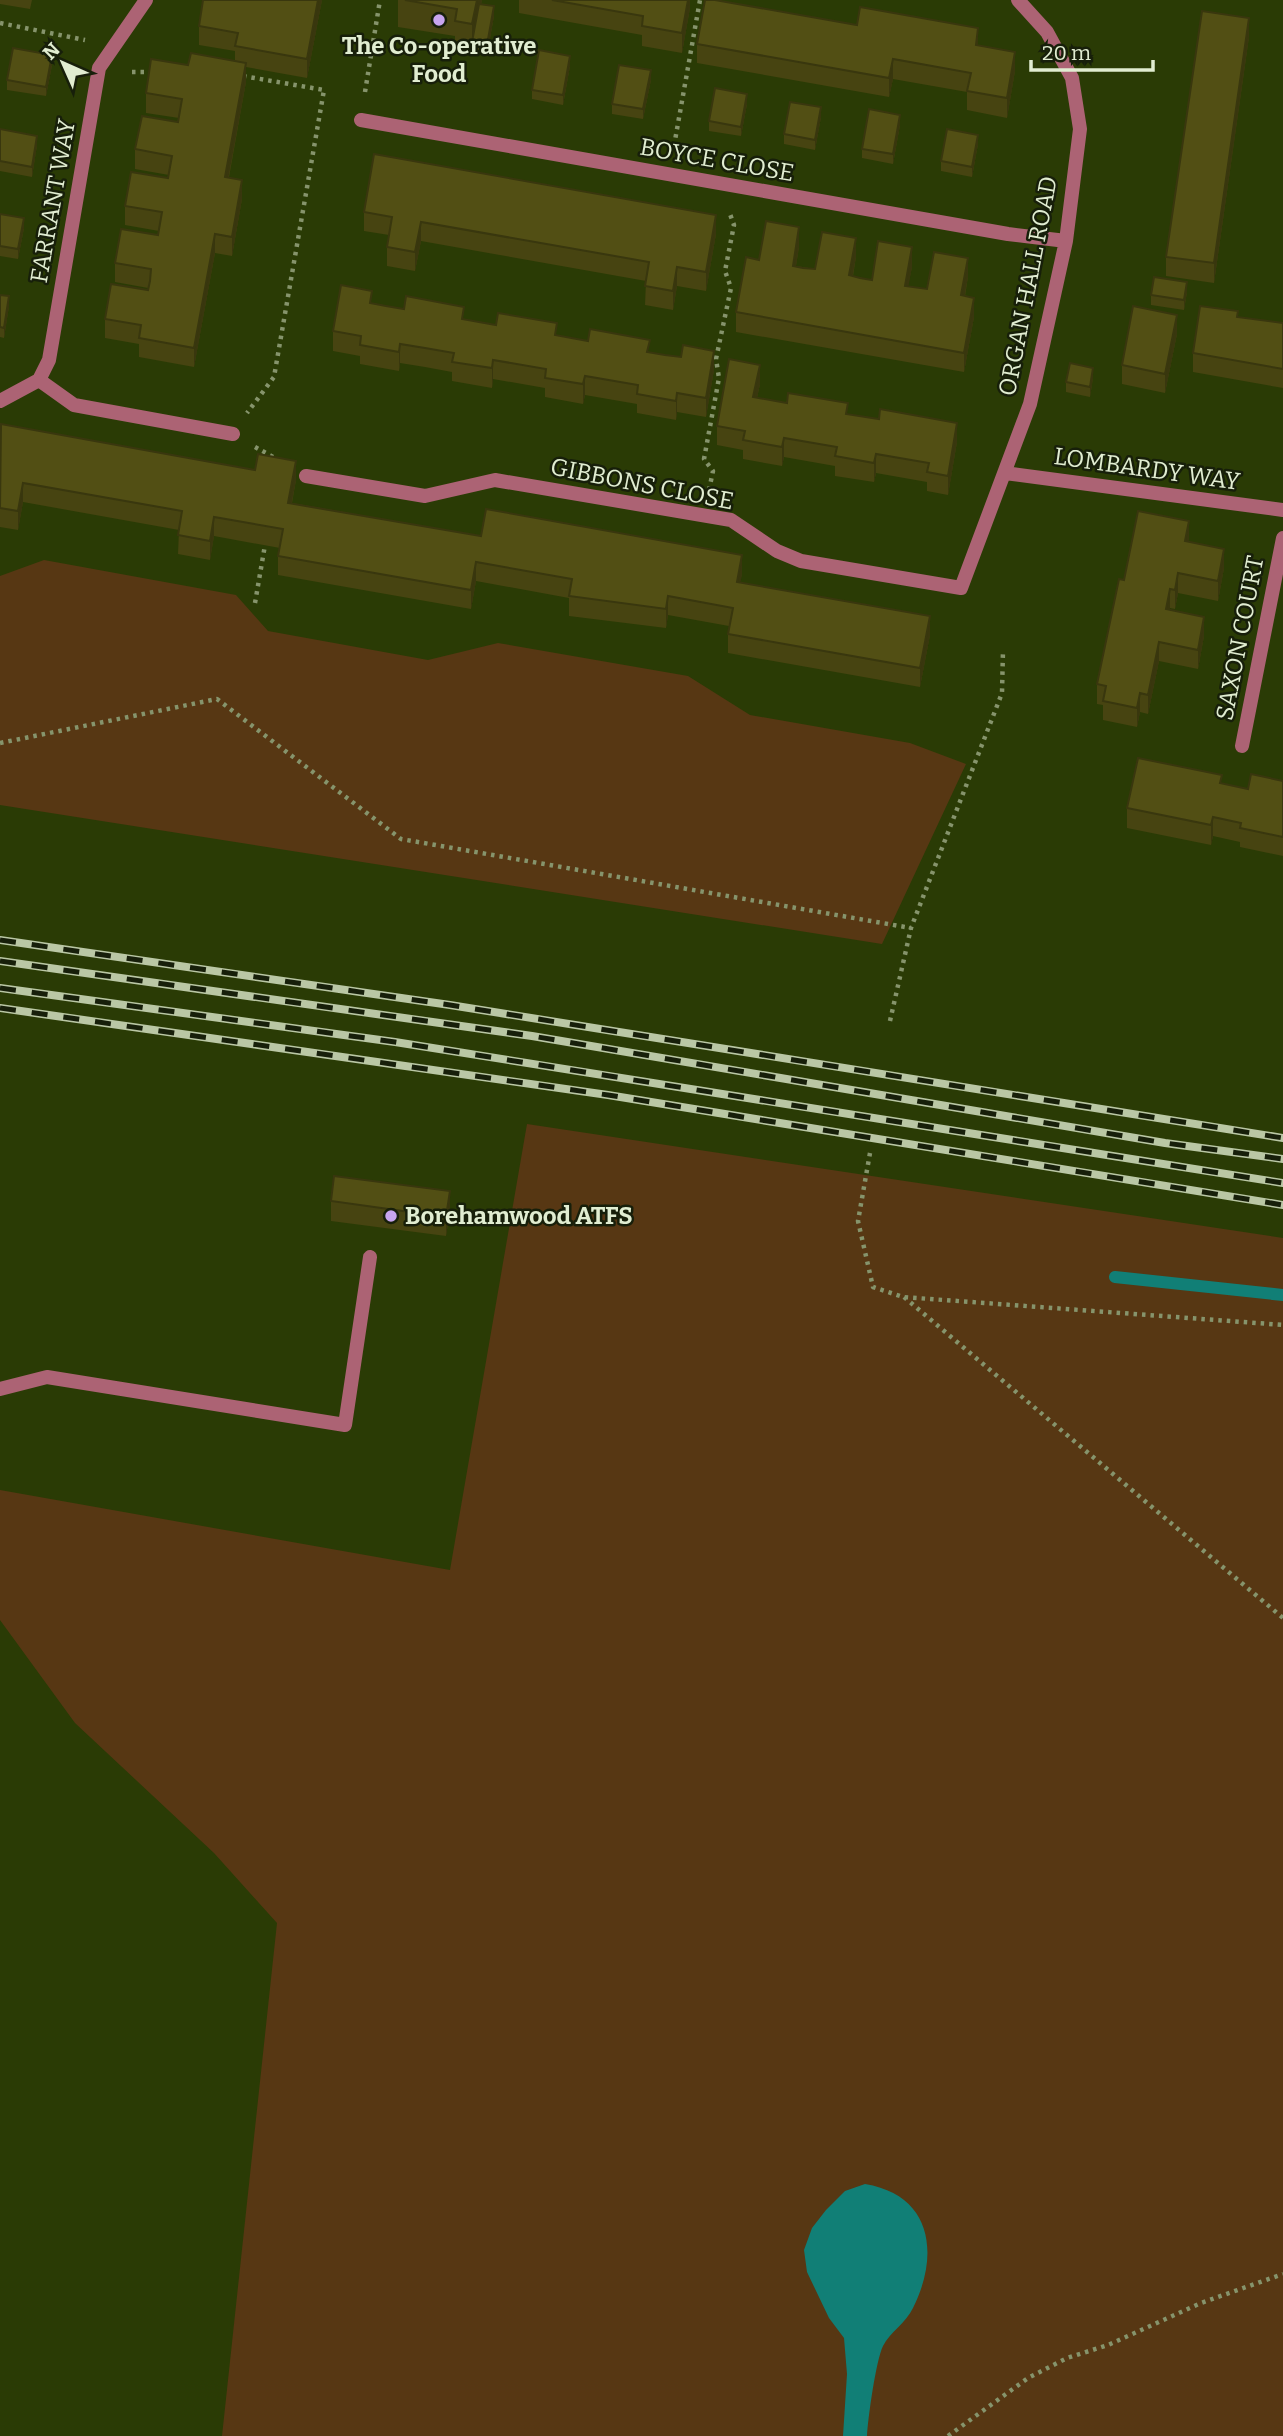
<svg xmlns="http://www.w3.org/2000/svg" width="1283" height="2436" font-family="Bitter,serif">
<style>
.green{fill:#573713}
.water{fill:#117f76}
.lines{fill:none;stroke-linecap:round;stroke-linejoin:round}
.stream{stroke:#117f76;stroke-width:12}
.path{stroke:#86946c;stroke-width:4.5;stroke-dasharray:3.5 5;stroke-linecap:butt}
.service{stroke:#ac6374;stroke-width:14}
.minor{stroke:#ac6374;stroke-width:14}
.rail-casing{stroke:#bac7a5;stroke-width:8}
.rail{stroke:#171f0a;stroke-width:5;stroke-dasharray:16;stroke-linecap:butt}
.wall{fill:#474411}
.shaded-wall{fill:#39370e}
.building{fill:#524f14;stroke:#39370e;stroke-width:2}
.poi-dot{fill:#c8a5ee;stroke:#171f0a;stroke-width:2.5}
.labels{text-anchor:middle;stroke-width:5;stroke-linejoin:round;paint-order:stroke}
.poi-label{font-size:24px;font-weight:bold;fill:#e1edd1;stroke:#171f0a}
.street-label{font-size:24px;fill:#e1edd1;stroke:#171f0a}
</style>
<rect width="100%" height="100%" fill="#2a3b05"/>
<!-- green -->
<path class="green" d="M44 560 236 595 268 631 428 660 498 643 688 676 750 715 910 743 966 764 882 944 0 805V576Z
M527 1124 1283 1238V2436H222L277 1923 214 1853 75 1723 0 1620V1490L450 1570Z"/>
<!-- water -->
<path class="water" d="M865 2184C932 2195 940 2254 913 2308 906 2323 890 2332 883 2346 876 2360 868 2418 867 2436H843L847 2374 844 2338 829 2318 807 2272 804 2250 812 2228 826 2210 845 2191Z"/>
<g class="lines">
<!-- stream -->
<path class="stream" d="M1115 1277 1283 1295"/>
<!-- path -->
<path class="path" d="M0 23 85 40
M132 72H154
M243 76 324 90 274 377 247 413
M365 92 380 0
M674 146 700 0
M255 447 275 458
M709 490 713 471 704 459 719 378 716 359 731 288 725 271 734 225 730 214
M255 603 265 545
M0 743 217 699 401 839 911 928
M890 1021 911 928 1002 693 1003 650
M870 1153 858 1221 873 1287 903 1297 1283 1325
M904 1297 1283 1618
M948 2436 1028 2378 1067 2358 1108 2345 1201 2303 1283 2274"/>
<!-- service -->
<path class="service" d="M0 1389 47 1377 345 1425 370 1257"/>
<!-- minor -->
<path class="minor" d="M361 120 1008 234 1066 241
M39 380 74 405 233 434
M0 401 39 380 49 360 99 68 146 0
M1005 473 1283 510
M306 476 425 496 495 480 731 520 777 551 801 561 961 588 1030 404 1066 241 1080 129 1072 78 1047 32 1018 0
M1242 746 1283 538"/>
<defs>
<path id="rail" d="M0 940 450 1005 1283 1138
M0 961 532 1036 1165 1143 1283 1159
M0 988 395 1042 1283 1183
M0 1008 608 1095 1283 1205"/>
</defs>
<!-- rail casing -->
<use href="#rail" class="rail-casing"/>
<!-- rail -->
<use href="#rail" class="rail"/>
</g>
<!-- wall -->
<path class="wall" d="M0 0H32L30 9 0 4Z
M203 0H322L307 78 246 67V82L229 177 242 199 232 256 215 253 194 367 139 357V344L105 338V319L148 290V288L115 282V263L158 235 159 231 125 225V206L168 178 169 175 135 169V149L178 122 179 118 146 113V93L188 65 235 61V51L199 45V26Z
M398 0H482L481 4 494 16 487 55 455 49V36L398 27Z
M519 0H690V8L682 53 642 46V35L519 13Z
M1249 37 1214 283 1166 276V257Z
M697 44 978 46 1015 71 1007 118 967 110V92L893 79 889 97 697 63Z
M52 65 46 96 7 90V80Z
M570 66 563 105 532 99V90Z
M651 80 643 119 612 114V104Z
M747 104 741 136 709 131V121Z
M821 117 815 150 784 144V134Z
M900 125 893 164 862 158V149Z
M0 129 37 145 32 177 0 171Z
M978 144 972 177 941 171V161Z
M364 212 716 234 706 291 677 286 673 310 645 305 646 281 421 241 415 271 387 266V247L389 235 364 231Z
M0 214 24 228 18 259 0 256Z
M799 247 796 266 815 269 856 257 853 276 872 280 912 267 908 286 927 289 968 277 965 296 974 317 964 372 736 332V312L759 260Z
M1187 292 1184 310 1151 305V295Z
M0 295 9 306 4 338 0 337Z
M372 303 650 352 714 370 706 417 677 412 676 420 637 413V404L585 395 583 404 545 397V388L493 379 492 388 452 381V372L425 367 400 363 399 371 360 364V356L333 351V331Z
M1283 323V388L1193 372V353Z
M1177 334 1165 393 1122 384V365Z
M1093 378 1090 397 1066 392V382Z
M760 384 757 398 848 414 957 442 948 495 927 491V482L876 473 874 482 835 476V466L784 457 782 466 743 459V450L717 445V426Z
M0 428 296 480 292 503 481 536 742 574 740 582 930 635 920 687 728 653V634L729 626 668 615 666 628 569 616V598L476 581 471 609 278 575V556L280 548 214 536 210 560 178 554 179 530 23 502 18 530 0 527Z
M1189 542 1224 568 1218 601 1178 593 1175 609 1170 608V610L1204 636 1198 669 1159 661 1148 714 1140 712 1137 727 1103 720V705L1097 704V684Z
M1283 781V856L1240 847V842L1213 836 1211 845 1127 828V808L1222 784 1248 789Z
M331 1201 450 1211 446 1236 331 1221Z"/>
<!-- shaded-wall -->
<path class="shaded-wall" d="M318 0H322L307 78V59Z
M477 0H482L474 43 472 42V24Z
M688 0H690V8L682 53V33Z
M494 6V16L487 55V45Z
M1249 18V37L1214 283V263Z
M978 28V47L976 45Z
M1015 52V71L1007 118V98Z
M52 55V65L46 96V87Z
M570 56V66L563 105V95Z
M893 59V79L889 97V78Z
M246 63V82L225 196V177Z
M651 70V80L643 119V109Z
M747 94V104L741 136V127Z
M821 107V117L815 150V140Z
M900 115V125L893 164V154Z
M978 135V144L972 177V167Z
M37 136V145L32 177V167Z
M242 180V199L232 256V237Z
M716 215V234L706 291V272Z
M24 218V228L18 259V249Z
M421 222V241L415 271V252Z
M799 227V247L793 285V266Z
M215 234V253L194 367V348Z
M856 238V257L849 295V275Z
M912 247V267L905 305V286Z
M968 258V277L961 315V295Z
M677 267V286L673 310V291Z
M1187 282V292L1184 310V300Z
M9 296V306L4 338V328Z
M974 298V317L964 372V353Z
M1177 315V334L1165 393V374Z
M400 344V363L399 371V352Z
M714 351V370L706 417V398Z
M493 360V379L492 388V368Z
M760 365V384L753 416V397Z
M1093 368V378L1090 397V387Z
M585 376V395L583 404V384Z
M677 393V412L676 420V401Z
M957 423V442L948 495V476Z
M784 438V457L782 466V447Z
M876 454V473L874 482V463Z
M296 461V480L288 522V503Z
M23 483V502L18 530V511Z
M214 517V536L210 560V541Z
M1189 521V540L1185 560V541Z
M1224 549V568L1218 601V581Z
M742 555V574L737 601V582Z
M476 562V581L471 609V590Z
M1178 573V593L1175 609V590Z
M1170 589V608L1166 629V609Z
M668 596V615L666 628V609Z
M930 616V635L920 687V668Z
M1204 617V636L1198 669V650Z
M1159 642V661L1148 714V695Z
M1140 693V712L1137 727V708Z
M1213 817V836L1211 845V825Z
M450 1191V1211L446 1236V1217Z"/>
<!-- building -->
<path class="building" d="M203 0H318L307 59 235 46 238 33 199 26Z
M405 0H477L472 24 455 21 457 9Z
M552 0H688L682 33 642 26 643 16Z
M705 0H715L857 25 860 7 978 28 976 45 1015 52 1007 98 967 91 971 73 893 59 889 78 697 44Z
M479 4 494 6 487 45 472 42Z
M1202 11 1249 18 1214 263 1166 257Z
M13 48 52 55 46 87 7 80Z
M539 50 570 56 563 95 532 90Z
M191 53 246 63 225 177 242 180 232 237 215 234 194 348 139 338 141 325 105 319 111 284 148 290 150 281 151 269 115 263 121 229 158 235 162 212 125 206 131 172 168 178 172 156 135 149 142 116 178 122 182 99 146 93 151 59 188 65Z
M619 65 651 70 643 109 612 104Z
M715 88 747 94 741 127 709 121Z
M790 102 821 107 815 140 784 134Z
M869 109 900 115 893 154 862 149Z
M0 129 37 136 32 167 0 161Z
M947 129 978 135 972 167 941 161Z
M374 154 716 215 706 272 677 267 673 291 645 286 649 262 421 222 415 252 387 247 392 217 364 212Z
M0 214 24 218 18 249 0 246Z
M766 221 799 227 793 266 803 268 815 269 822 232 856 238 849 275 860 278 872 280 878 241 912 247 905 286 927 289 934 252 968 258 961 295 974 298 964 353 736 312 746 257 759 260Z
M1154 277 1187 282 1184 300 1151 295Z
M341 285 372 291 370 303 386 306 404 309 406 296 464 307 462 319 496 325 498 313 557 323 555 335 588 341 590 329 650 340 647 352 665 355 681 357 683 345 714 351 706 398 677 393 676 401 637 394 638 385 585 376 583 384 545 378 546 369 493 360 492 368 452 362 454 353 425 348 400 344 399 352 360 345 361 336 333 331Z
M0 295 9 296 4 328 0 327Z
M1133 306 1177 315 1165 374 1122 365Z
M1200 306 1238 311 1237 317 1283 323V369L1193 353Z
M729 359 760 365 753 397 787 403 788 393 848 403 846 414 879 419 880 409 957 423 948 476 927 472 929 463 876 454 874 463 835 456 837 447 784 438 782 447 743 440 745 431 717 426Z
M1070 363 1093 368 1090 387 1066 382Z
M1 424 255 470 258 454 296 461 288 503 481 536 486 509 742 555 737 582 930 616 920 668 728 634 733 608 668 596 666 609 569 596 572 579 476 562 471 590 278 556 283 529 214 517 210 541 178 535 182 511 23 483 18 511 0 508Z
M1138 511 1189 521 1185 541 1224 549 1218 581 1178 573 1175 590 1170 589 1166 609 1204 617 1198 650 1159 642 1148 695 1140 693 1137 708 1103 701 1106 686 1097 684 1119 579 1124 580Z
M1138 758 1222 775 1220 783 1248 789 1251 774 1283 781V837L1240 828 1241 823 1213 817 1211 825 1127 808Z
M334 1176 450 1191 446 1217 331 1201Z"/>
<!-- markers -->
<g class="poi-dot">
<circle cx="439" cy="20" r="7"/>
<circle cx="391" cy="1216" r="7"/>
</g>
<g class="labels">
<!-- poi labels -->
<g class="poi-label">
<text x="439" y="54">The Co-operative<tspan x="439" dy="28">Food</tspan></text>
<text x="405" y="1224" text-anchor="start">Borehamwood ATFS</text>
</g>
<!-- street labels -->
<g class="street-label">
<text transform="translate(717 160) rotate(10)" y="8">BOYCE CLOSE</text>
<text transform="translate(53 201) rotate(-80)" y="8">FARRANT WAY</text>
<text transform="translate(1028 286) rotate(-79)" y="8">ORGAN HALL ROAD</text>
<text transform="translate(1147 469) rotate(8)" y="8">LOMBARDY WAY</text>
<text transform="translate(642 484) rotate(11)" y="8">GIBBONS CLOSE</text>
<text transform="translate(1240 638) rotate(-79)" y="8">SAXON COURT</text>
</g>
</g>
<!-- north arrow -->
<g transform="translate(63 63) rotate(315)" stroke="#171f0a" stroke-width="5" paint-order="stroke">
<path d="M0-5L12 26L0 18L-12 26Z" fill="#e1edd1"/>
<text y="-10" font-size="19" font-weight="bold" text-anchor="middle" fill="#e1edd1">N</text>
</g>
<!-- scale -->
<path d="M1031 60v10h122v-10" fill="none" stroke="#e1edd1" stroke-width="3.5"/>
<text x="1042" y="60" font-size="21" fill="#e1edd1" stroke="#171f0a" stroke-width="5" paint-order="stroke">20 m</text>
</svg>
